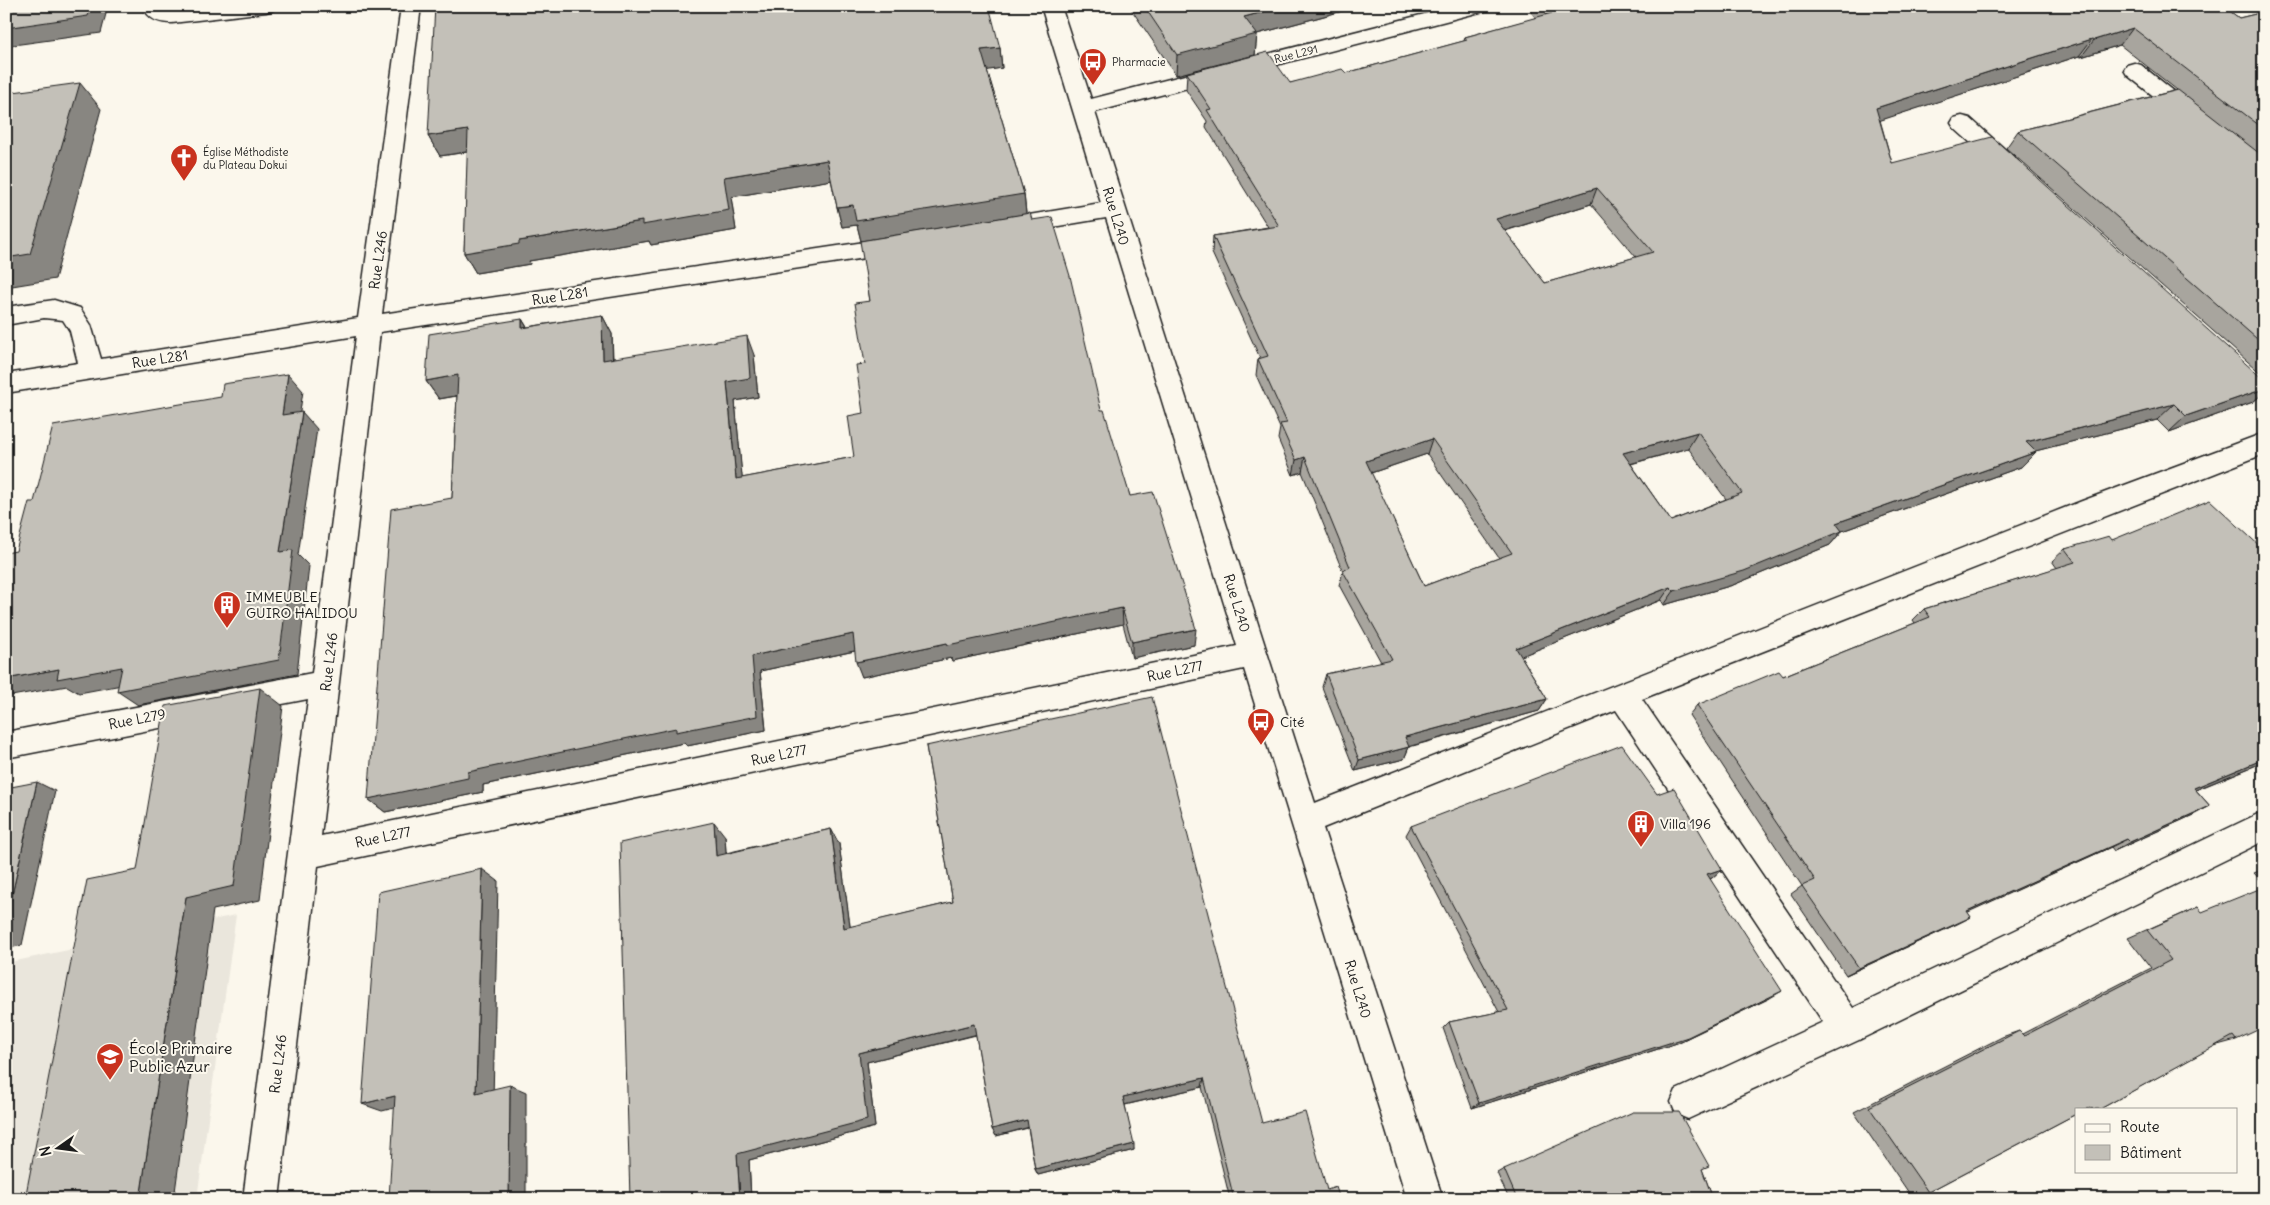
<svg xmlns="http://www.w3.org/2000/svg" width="2270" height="1205" font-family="Delius,sans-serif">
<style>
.built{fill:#eae6dc}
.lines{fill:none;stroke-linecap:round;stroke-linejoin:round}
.minor-casing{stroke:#1c1c1c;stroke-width:3}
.minor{fill:#fbf7ec;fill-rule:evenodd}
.wall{fill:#a8a59e;stroke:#1c1c1c;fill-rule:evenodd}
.shaded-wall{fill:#888681;stroke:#1c1c1c}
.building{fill:#c3c0b8;stroke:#1c1c1c;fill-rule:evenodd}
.labels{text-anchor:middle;stroke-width:4;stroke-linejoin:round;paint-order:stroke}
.far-street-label{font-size:11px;fill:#1c1c1c;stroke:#fbf7ec}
.far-poi-label{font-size:11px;fill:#1c1c1c;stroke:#fbf7ec;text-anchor:start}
.street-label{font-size:14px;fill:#1c1c1c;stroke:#fbf7ec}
.poi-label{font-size:14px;fill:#1c1c1c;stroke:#fbf7ec;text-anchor:start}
.near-poi-label{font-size:16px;fill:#1c1c1c;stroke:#fbf7ec;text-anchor:start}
</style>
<rect width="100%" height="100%" fill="#fbf7ec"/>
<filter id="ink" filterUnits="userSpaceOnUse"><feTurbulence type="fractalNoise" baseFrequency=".02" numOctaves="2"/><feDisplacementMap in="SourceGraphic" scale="10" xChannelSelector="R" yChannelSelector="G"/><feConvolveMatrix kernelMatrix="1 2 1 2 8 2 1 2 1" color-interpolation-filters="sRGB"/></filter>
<g filter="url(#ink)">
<!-- built -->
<path class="built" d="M236 915 197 1199H6V963Z"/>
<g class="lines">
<defs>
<path id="minor" d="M148 6H168V11L211 6H276L273 10 266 12 172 23C161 23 152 21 146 12Z
M401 6H421L382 314 898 237 906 239 909 245 906 251 898 253 380 332 321 836 1237 646 1106 218 1017 233 1009 231 1006 225 1009 219 1017 217 1101 203 1041 6H1061L1091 99 1456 6H1491L1488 10 1095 112 1315 803 2082 501 2264 433V454L1642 699 1853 1008 2264 811V841L1859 1040 1688 1119 1676 1114 1671 1102 1676 1090 1823 1022 1616 710 1323 828 1443 1199H1407L1244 669 318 866 279 1199H243L308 699 6 758V732L312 673 356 336 6 393V374L78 363 70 331 63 320 44 318 6 325V307L54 300 80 308 91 325 101 359 358 318Z
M2134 63 2141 65 2199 111 2203 116 2199 121 2192 123 2185 121 2127 75 2124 70 2127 65Z
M1962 116 1970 118 2017 160 2020 165 2017 170 2009 172 2001 170 1954 128 1951 123 1954 118Z"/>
</defs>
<!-- minor casing -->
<use href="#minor" class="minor-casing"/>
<!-- minor -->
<use href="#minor" class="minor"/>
</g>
<!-- wall -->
<path class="wall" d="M1129 6H1361L1257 34 1255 55 1176 75Z
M1532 6H2223L2239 18 2264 12V376L2006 148 2018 131 2177 90 2120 45 2081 57 2079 56 1880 120 1892 163 2264 380V393L2253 402 2169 432 2157 420 2035 451 2021 467 1842 531 1830 545 1733 585 1664 605 1661 600 1521 656 1547 699 1539 711 1409 747 1404 759 1355 771 1322 687 1326 674 1381 662 1339 585 1343 572 1302 472 1293 475 1278 439 1280 428 1256 375 1258 359 1260 358 1212 253 1213 236 1268 227 1206 127 1207 121 1186 90 1187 73 1290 83 1346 73 1464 41 1465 37 1536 18 1531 12ZM1591 204 1636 257 1545 283 1505 231ZM1688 448 1726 499 1671 521 1631 464ZM1427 454 1499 558 1424 586 1371 473Z
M1000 48 1002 68 987 70 1024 194 1026 213 1032 220 1101 410 1130 496 1194 645 1132 658 1123 624 952 661 951 658 862 677 855 651 760 671 766 730 687 746 684 743 483 785V792L385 812 368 799 452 498 457 396 439 399 426 381 522 319 527 327 602 315 612 334 613 358 754 355 758 397 735 401 742 478 854 457 863 413 865 364 870 301 861 241 857 225 842 227 837 207 831 180 731 197 736 230 651 245 649 241 529 261 530 264 476 273 464 253 468 152 440 156 428 136Z
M2112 540 2264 550V762L2196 790 2210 806 2193 815 2114 851 2111 847 1967 912 1971 917 1957 924 1846 975 1791 894 1802 886 1689 715 1697 705 1783 676 1915 623 1913 620 1924 609 2057 568 2052 561 2065 549Z
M926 746 1262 1123 1327 1190 1340 1199H1230L1202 1087 1125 1105 1134 1150 1038 1175 1035 1169 1028 1128 996 1136 992 1129 976 1035 867 1062 875 1127 749 1160 751 1199H630L725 836 726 853 831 829 839 844 850 927 953 902Z
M1657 794 1722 869 1712 878 1710 879 1770 998 1677 1043 1472 1108 1443 1028 1449 1022 1499 1012 1406 835 1411 826Z
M2264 869V884L2254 873Z
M2198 907 2236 1040 2214 1046 2100 1109H2076V1116L2075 1117 2074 1115 1928 1192 1911 1196 1854 1112 2002 1037 2019 1031 2022 1034 2151 968 2128 938Z
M1504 1169H1702L1713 1199H1509L1497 1173Z"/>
<!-- shaded-wall -->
<path class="shaded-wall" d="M91 6H108L101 33 6 46V28Z
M1286 6H1361L1257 34 1255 55 1176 75 1177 55 1244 17Z
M2133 28 2120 45 2081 57 2094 40Z
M2092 39 2079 56 1866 125 1876 108Z
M1000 48 1002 68 984 71 981 50Z
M80 83 101 109 55 279 6 287V258Z
M468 130 479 150 440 156 428 136Z
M827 160 832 180 731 197 736 230 651 245 649 241 529 261 530 264 476 273 464 253 519 241 642 221 724 177Z
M1597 188 1591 204 1491 235 1496 219Z
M1024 194 1026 214 861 241 857 225 842 227 837 207 853 205Z
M602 315 612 334 613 379 603 360Z
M522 319 533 338 522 328Z
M747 336 754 355 758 397 735 401 744 497 736 479 727 382Z
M288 374 303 391 297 432 282 415Z
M458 375 471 393 439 399 426 381Z
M2264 389V392L2253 402 2169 432 2186 416Z
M2174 404 2157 420 2012 457 2026 442Z
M302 412 317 429 298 555 309 566 297 674 138 705 117 691 280 552Z
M1698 432 1688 448 1615 468 1623 453Z
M1432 439 1427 454 1362 476 1366 461Z
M2036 452 2021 467 1842 531 1830 545 1733 585 1664 605 1674 591 1836 523Z
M1305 457 1302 472 1293 475 1296 460Z
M1670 587 1661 600 1509 661 1516 648Z
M1122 608 1123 624 952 661 951 658 862 677 856 662 947 643Z
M1196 629 1194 645 1132 658V642Z
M853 634 859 650 760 671 766 730 687 746 684 743 483 785V792L385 812 368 799 468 772 752 656Z
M122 667 143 681 79 693 67 686 6 697V679L59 669Z
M260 688 283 706 260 900 213 910 174 1199H140L186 897Z
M1547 699 1539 711 1400 749 1405 737Z
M1409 747 1404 759 1355 771 1359 760Z
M2264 759V762L2178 797 2194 788Z
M37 782 55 791 22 945 6 949V922Z
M2210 806 2193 815 2114 851 2130 842Z
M714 822 725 836 727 869 716 856Z
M831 829 839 844 852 940 844 928Z
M2127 839 2111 847 1953 919 1967 911Z
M482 869 498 881 493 1100 476 1093Z
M1722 869 1712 878 1696 883 1707 874Z
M1971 917 1957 924 1846 975 1859 968Z
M1782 991 1770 998 1677 1043 1472 1108 1479 1103Z
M974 1024 978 1034 867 1062 875 1127 749 1160 751 1199H740L737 1154 859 1053Z
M1204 1078 1202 1087 1124 1105 1123 1097Z
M510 1085 526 1092V1199H509Z
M395 1096 414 1103 382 1111 362 1104Z
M1027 1120 1030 1127 996 1136 992 1129Z
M1134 1144V1150L1038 1175 1035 1169Z"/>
<!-- building -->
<path class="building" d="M6 6H91L88 16 6 28Z
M435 6H989L1000 48 981 50 1024 194 856 221 853 205 837 207 827 160 724 177 729 210 642 225V221L519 241V244L464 253 468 130 428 136Z
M1144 6H1286L1244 17 1257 34 1177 55Z
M1546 6H2223L2239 18 2264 12V129L2133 28 2094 40 2092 39 1876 108 1892 163 1992 137 2264 380V389L2186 416 2174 404 2026 442 2036 452 1836 523 1842 531 1744 571 1674 591 1670 587 1516 648 1547 699 1405 737 1409 747 1359 760 1326 674 1392 659 1343 571 1350 567 1305 457 1296 460 1280 424 1287 423 1258 359 1268 356 1213 236 1279 226 1207 110 1211 109 1187 73 1268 52 1290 83 1342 69 1346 73 1467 40 1465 37 1552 13ZM1597 188 1653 252 1545 283 1496 219ZM1698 432 1742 493 1671 521 1623 453ZM1432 439 1512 553 1424 586 1366 461Z
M80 83 30 254 6 258V93Z
M2178 90 2264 157V345L2018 131Z
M1030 213 1032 220 1052 217 1070 276 1101 410H1104L1130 496 1153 492 1196 629 1132 642 1122 608 948 645 947 643 856 662 853 634 752 656 757 716 676 732V728L468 772V778L368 799 391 509 452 498 458 375 426 381 429 334 522 319V328L602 315 603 360 747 336 750 378 727 382 736 479 854 457 848 416 863 413 856 365 865 364 855 303 870 301 860 241Z
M288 374 282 415 302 412 280 552 293 550 279 660 117 691 122 667 57 679 59 669 6 679V553L16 551 29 502H34L53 426 221 397 223 384Z
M2210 500 2264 550V759L2194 788 2210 806 2130 842 2127 839 1967 911 1971 917 1859 968 1802 886 1815 880 1697 705 1779 671 1783 676 1930 617 1924 609 2075 562 2065 549 2109 536 2112 540Z
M260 688 234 886 186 897 140 1199H25L87 880 137 870 165 706Z
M1152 697 1262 1123 1305 1112 1327 1190 1336 1187 1340 1199H1234L1204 1078 1123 1097 1134 1144 1035 1169 1027 1120 992 1129 974 1024 859 1053 867 1120 737 1154 740 1199H630L620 843 714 822 716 856 831 829 844 928 953 902 926 746Z
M1622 745 1657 794 1674 788 1722 869 1707 874 1782 991 1688 1037 1479 1103 1449 1022 1508 1010 1411 826Z
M37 782 6 922V788Z
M482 869 476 1093 510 1085 509 1199H389L395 1096 362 1104 378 892Z
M2264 887V1027L2236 1040 2233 1036 2100 1109H2093L2091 1107 2087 1109H2076V1114L1928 1192 1869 1107 2019 1031 2024 1036 2171 960 2147 930 2198 907 2202 912Z
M1633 1112H1679L1709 1166 1702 1169 1713 1199H1517L1504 1169Z"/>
</g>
<!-- icons -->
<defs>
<symbol id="bus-pin" viewBox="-11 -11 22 30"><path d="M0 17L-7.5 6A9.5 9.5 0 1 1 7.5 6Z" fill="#c8321e" stroke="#fbf7ec"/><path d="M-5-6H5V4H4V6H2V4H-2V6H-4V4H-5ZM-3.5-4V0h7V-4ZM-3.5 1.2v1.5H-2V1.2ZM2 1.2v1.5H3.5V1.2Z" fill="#fff"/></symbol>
<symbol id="church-pin" viewBox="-11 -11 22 30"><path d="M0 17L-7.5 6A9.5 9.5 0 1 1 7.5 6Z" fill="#c8321e" stroke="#fbf7ec"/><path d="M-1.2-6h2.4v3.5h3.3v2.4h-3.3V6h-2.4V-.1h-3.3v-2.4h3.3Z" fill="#fff"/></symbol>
<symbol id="building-pin" viewBox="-11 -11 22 30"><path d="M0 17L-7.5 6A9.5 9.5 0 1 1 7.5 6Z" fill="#c8321e" stroke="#fbf7ec"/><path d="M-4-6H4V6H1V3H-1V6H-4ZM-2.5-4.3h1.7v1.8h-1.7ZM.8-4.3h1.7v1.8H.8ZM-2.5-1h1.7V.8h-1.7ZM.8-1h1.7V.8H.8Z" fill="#fff"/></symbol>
<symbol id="school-pin" viewBox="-11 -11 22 30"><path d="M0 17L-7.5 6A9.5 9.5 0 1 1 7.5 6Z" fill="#c8321e" stroke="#fbf7ec"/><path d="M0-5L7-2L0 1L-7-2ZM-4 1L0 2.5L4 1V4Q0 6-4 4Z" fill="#fff"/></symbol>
</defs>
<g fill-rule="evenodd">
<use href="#bus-pin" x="1077" y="46" width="32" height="43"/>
<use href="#church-pin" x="168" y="142" width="32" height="43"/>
<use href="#building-pin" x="211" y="589" width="32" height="43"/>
<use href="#bus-pin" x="1245" y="706" width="32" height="43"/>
<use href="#building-pin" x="1625" y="808" width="32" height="43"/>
<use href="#school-pin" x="94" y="1041" width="32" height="43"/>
</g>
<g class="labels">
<!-- far-street labels -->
<g class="far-street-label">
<text transform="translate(1296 54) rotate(-14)" y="4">Rue L291</text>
</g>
<!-- far-poi labels -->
<g class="far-poi-label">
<text x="1112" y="66">Pharmacie</text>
<text x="203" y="156">Église Méthodiste<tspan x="203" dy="13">du Plateau Dokui</tspan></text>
</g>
<!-- street labels -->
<g class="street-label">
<text transform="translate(1116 216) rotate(73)" y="5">Rue L240</text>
<text transform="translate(378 260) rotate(-82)" y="5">Rue L246</text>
<text transform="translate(560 296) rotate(-9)" y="5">Rue L281</text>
<text transform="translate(160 359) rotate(-9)" y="5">Rue L281</text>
<text transform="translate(1237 603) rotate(73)" y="5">Rue L240</text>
<text transform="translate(329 662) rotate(-83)" y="5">Rue L246</text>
<text transform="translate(1175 671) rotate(-12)" y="5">Rue L277</text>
<text transform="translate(137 719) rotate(-11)" y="5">Rue L279</text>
<text transform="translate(779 755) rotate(-12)" y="5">Rue L277</text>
<text transform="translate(383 837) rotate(-12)" y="5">Rue L277</text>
<text transform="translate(1358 989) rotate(73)" y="5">Rue L240</text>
<text transform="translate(278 1064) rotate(-83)" y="5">Rue L246</text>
</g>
<!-- poi labels -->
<g class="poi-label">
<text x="246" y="602">IMMEUBLE<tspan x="246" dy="16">GUIRO HALIDOU</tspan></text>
<text x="1280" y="727">Cité</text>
<text x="1660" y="829">Villa 196</text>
</g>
<!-- near-poi labels -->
<g class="near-poi-label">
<text x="129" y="1054">École Primaire<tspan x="129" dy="18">Public Azur</tspan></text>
</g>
</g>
<!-- margin -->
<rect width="2270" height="1205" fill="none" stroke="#fbf7ec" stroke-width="25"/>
<rect x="12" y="12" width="2245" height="1180" fill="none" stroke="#1c1c1c" stroke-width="2" filter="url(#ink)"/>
<!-- legend -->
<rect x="2075" y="1108" width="162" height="65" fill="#fbf7ec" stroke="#a29f99"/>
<rect x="2085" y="1124" width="25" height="8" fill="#fbf7ec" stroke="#a29f99"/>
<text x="2120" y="1132" font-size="15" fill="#1c1c1c">Route</text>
<rect x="2085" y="1145" width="25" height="15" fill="#c3c0b8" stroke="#a29f99"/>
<text x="2120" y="1158" font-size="15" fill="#1c1c1c">Bâtiment</text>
<!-- north arrow -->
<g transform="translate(58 1148) rotate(256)" stroke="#fbf7ec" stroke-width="4" paint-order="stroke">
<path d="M0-4L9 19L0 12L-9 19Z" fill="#1c1c1c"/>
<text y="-8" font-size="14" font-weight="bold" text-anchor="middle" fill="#1c1c1c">N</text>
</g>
</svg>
